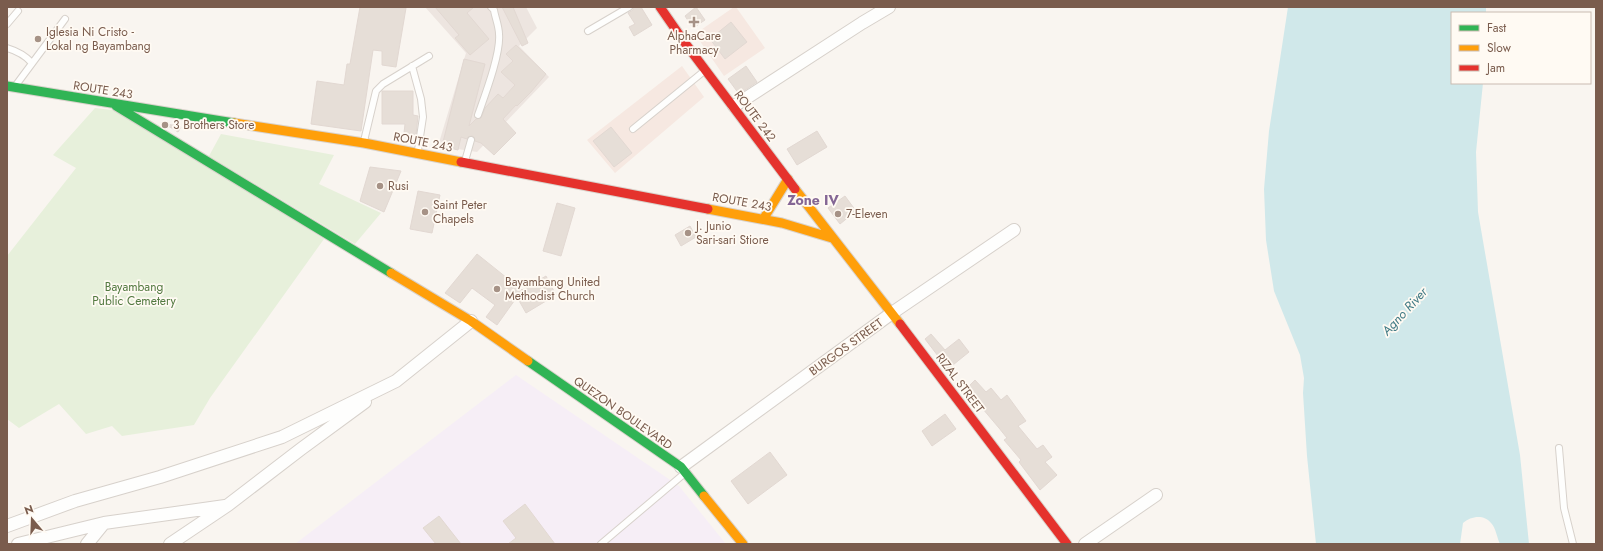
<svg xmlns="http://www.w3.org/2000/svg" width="1603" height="551" font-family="Jost,sans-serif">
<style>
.commercial{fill:#f6e8e1}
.industrial{fill:#ede5e0}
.education{fill:#f6eef6}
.green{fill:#e7f0db}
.water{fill:#d0e8ea}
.building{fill:#e6ded7;stroke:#e2d8d2}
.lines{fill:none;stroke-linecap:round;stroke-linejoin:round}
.lane-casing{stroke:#d7d1cb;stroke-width:8}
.street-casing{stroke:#d7d1cb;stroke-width:14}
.fast-casing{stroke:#d9d2cb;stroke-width:11}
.slow-casing{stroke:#d9d2cb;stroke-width:11}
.jam-casing{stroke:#d9d2cb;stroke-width:11}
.lane{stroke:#fefefd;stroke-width:6}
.street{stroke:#fefefd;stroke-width:12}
.fast{stroke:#30b455;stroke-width:9}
.slow{stroke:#ff9f0a;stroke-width:9}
.jam{stroke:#e5322d;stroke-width:9}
.poi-dot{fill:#a69286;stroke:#fffaf3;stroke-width:1.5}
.labels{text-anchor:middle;stroke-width:3.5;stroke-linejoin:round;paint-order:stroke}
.poi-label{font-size:12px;fill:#7a5c4d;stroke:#fffaf3;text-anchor:start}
.street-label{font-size:12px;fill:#7a5c4d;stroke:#fffaf3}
.park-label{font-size:12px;fill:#537a41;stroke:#fffaf3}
.water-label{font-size:13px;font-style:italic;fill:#437c86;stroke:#fffaf3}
.quarter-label{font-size:14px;font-weight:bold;fill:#846695;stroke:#fffaf3}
</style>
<rect width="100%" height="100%" fill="#f9f5f0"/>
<!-- commercial -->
<path class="commercial" d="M734 7H736L765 48 724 76 695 34Z
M682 66 704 97 615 173 587 140Z"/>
<!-- industrial -->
<path class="industrial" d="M425 7H526L537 28 519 46 549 77 477 152 438 146 466 53Z"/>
<!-- education -->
<path class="education" d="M516 375 679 486 726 544H295Z"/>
<!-- green -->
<path class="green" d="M95 108 120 111 324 239 210 398 194 425 122 436 112 426 86 434 59 404 19 428 7 419V256L76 168 53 155Z
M221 134 334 155 319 184 381 213 355 244 209 156Z"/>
<!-- water -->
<path class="water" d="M1288 7H1486V13H1452V83H1483L1476 152 1478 212 1520 455 1529 544H1500C1497 538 1496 528 1491 523 1484 514 1471 516 1463 523L1460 544H1316L1307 456 1303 393 1304 378 1300 355 1274 291 1266 240 1264 189 1269 131Z"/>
<!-- building -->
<path class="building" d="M360 7 406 8 396 67 382 65V51L373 50 361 131 311 124 317 81 344 85 347 64H350Z
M435 7H474L467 13 489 39 470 55 455 38 459 35Z
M502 7H513L528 43 522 46Z
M633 7H641L652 25 634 36 629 27 635 24 628 13 633 10Z
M696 7 705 20 693 28 685 16Z
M731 22 747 42 725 59 710 39Z
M516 45 546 74 531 92 517 106 516 105 503 119 516 133 494 155 481 143 475 141 474 137 472 136 468 137 467 139 461 137 458 150 442 146 464 59 485 64 469 126 476 119 481 118 485 108 498 94 503 98 515 85 501 72 513 61 506 54Z
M746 66 757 82 739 94 728 79Z
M382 91H413V115L418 116 416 135 404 133 405 124H382Z
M165 124 179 126 181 127 178 132Z
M611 127 632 153 614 167 593 141Z
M817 131 827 147 797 165 787 149Z
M370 167 401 171 384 212 360 201Z
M418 191 440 195 432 233 410 229Z
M845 196 856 211 840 224 828 208Z
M557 203 575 208 561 256 543 251Z
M690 226 696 237 681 246 675 235Z
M477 254 522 290 546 276 556 295 526 313 517 297 497 325 486 317 495 305 472 288 460 303 445 293Z
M931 334 945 350 959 339 969 352 948 369 925 339Z
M975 380 986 392 991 388 1001 400 1007 395 1026 421 1018 426 1037 449 1043 445 1052 457 1045 462 1057 475 1040 490 1019 462 1021 460 1004 440 1007 438 999 428 966 389Z
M945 414 956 429 932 446 922 431Z
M770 452 787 475 748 504 731 481Z
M525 504 555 544H508L516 538 503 521Z
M439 516 461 544H436L423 528Z"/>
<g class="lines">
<defs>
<path id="lane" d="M7 24 18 11
M588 31 629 7
M7 48C17 51 25 55 32 63
M412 66 421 99 423 117 418 150
M16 85 65 19
M478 115C485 95 501 53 499 34 499 26 495 17 494 10L491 7
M633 129 703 72
M364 141 376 91 383 84 429 56
M465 161 471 140
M1559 448 1564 508 1573 544
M601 544 685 473"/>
<path id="street" d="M734 106 862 23 889 7
M681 467 892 313 1014 230
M7 526 75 501 160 477 282 437 396 381 471 321
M18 544 104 523 225 506
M87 544 104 523
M170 544 228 505 301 449 365 402
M1085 544 1156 495"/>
<path id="fast" d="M7 86 234 123
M116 106 391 273
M528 361 681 467 704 496"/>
<path id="slow" d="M234 123 364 143 461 162
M795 189 900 324
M708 209 782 223 832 238
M764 218 788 179
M391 273 471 321 528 361
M704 496 743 544"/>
<path id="jam" d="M660 7 685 43 795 189
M461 162 708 209
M900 324 1067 544"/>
</defs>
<!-- lane casing -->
<use href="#lane" class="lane-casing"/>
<!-- street casing -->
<use href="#street" class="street-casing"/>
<!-- fast casing -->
<use href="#fast" class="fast-casing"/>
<!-- slow casing -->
<use href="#slow" class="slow-casing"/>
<!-- jam casing -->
<use href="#jam" class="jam-casing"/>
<!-- lane -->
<use href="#lane" class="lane"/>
<!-- street -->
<use href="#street" class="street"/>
<!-- fast -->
<use href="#fast" class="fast"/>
<!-- slow -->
<use href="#slow" class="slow"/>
<!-- jam -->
<use href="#jam" class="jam"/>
</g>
<!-- markers -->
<g class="poi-dot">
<path d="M692 16h4v4h4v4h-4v4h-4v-4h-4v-4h4z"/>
<circle cx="38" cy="39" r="4"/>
<circle cx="165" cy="125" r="4"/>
<circle cx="380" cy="186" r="4"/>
<circle cx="425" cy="212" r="4"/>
<circle cx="838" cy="214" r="4"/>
<circle cx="688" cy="233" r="4"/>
<circle cx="497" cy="289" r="4"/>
</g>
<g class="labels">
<!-- poi labels -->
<g class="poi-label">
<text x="46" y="36">Iglesia Ni Cristo -<tspan x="46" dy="14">Lokal ng Bayambang</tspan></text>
<text x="694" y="40" text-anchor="middle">AlphaCare<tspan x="694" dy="14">Pharmacy</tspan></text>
<text x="173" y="129">3 Brothers Store</text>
<text x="388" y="190">Rusi</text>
<text x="433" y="209">Saint Peter<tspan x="433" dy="14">Chapels</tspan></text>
<text x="846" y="218">7-Eleven</text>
<text x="696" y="230">J. Junio<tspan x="696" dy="14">Sari-sari Stiore</tspan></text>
<text x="505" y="286">Bayambang United<tspan x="505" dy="14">Methodist Church</tspan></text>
</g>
<!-- street labels -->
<g class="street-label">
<text transform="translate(103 90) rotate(9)" y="4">ROUTE 243</text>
<text transform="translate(755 116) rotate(53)" y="4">ROUTE 242</text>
<text transform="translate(423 142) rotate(11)" y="4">ROUTE 243</text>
<text transform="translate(742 202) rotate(10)" y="4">ROUTE 243</text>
<text transform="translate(846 347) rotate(-36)" y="4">BURGOS STREET</text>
<text transform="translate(960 383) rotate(53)" y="4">RIZAL STREET</text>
<text transform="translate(623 413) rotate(35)" y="4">QUEZON BOULEVARD</text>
</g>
<!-- park labels -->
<g class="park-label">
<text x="134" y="291">Bayambang<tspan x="134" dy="14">Public Cemetery</tspan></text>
</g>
<!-- water labels -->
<g class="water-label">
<text transform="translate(1404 311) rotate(-47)" y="5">Agno River</text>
</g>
<!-- quarter labels -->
<g class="quarter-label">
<text x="813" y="205">Zone IV</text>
</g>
</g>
<!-- border -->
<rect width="1603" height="551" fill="none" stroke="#7a5c4d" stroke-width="16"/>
<!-- legend -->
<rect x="1451" y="12" width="140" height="72" fill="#fffaf3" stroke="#cabbb1"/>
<rect x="1459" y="25" width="20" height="6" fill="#30b455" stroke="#cabbb1"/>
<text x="1487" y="32" font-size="12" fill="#7a5c4d">Fast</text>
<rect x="1459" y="45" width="20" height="6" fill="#ff9f0a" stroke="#cabbb1"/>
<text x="1487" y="52" font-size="12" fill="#7a5c4d">Slow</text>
<rect x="1459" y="65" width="20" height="6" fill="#e5322d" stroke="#cabbb1"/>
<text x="1487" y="72" font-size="12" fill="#7a5c4d">Jam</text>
<!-- north arrow -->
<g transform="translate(32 519) rotate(341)" stroke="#fffaf3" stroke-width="3" paint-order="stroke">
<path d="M0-3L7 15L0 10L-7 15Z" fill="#7a5c4d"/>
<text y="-6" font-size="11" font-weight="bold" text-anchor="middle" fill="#7a5c4d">N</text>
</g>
</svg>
